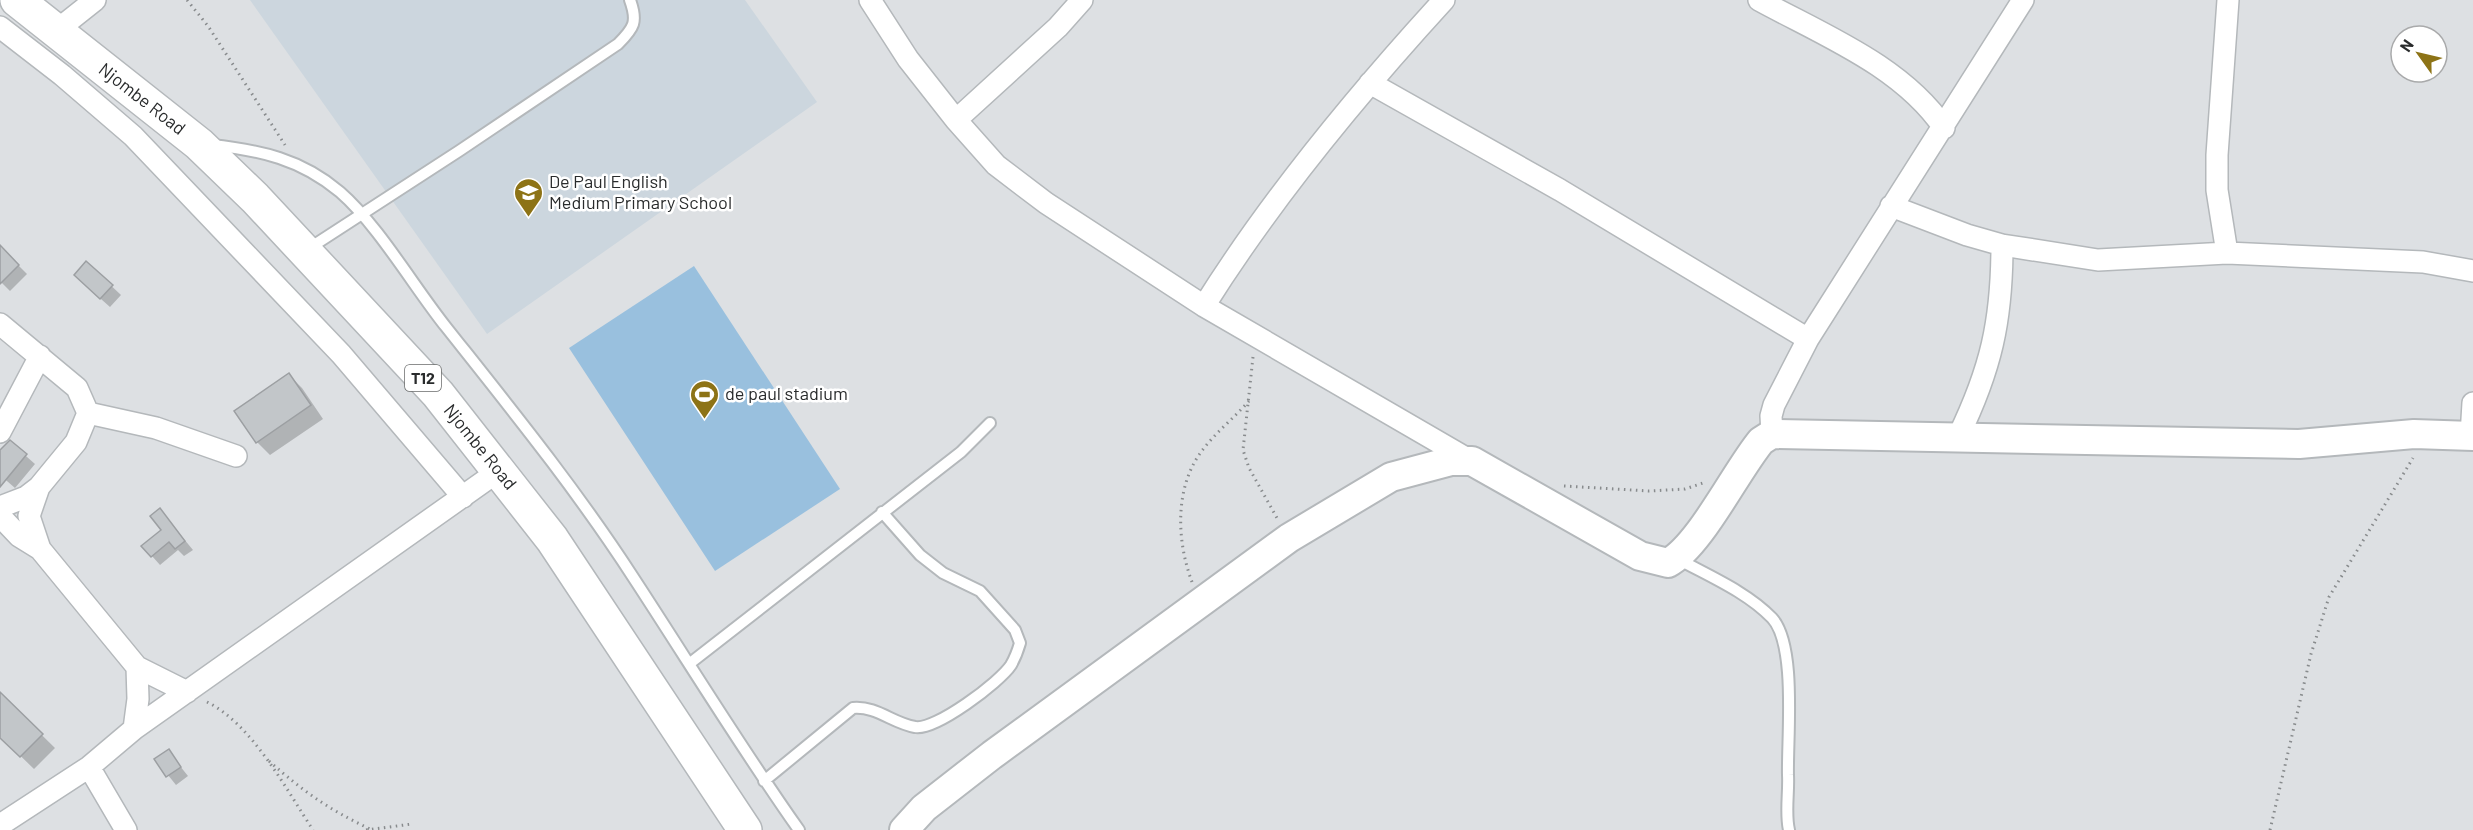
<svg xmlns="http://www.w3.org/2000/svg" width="2473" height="830" font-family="Barlow,sans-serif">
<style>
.built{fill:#ccd6de}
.green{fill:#99c0de}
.shadow{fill:#0003}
.building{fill:#c2c6c9;stroke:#9c9fa2;stroke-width:1.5}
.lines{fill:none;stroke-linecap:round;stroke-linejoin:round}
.lane-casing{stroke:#b4b8bb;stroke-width:14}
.street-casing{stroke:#b4b8bb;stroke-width:24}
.secondary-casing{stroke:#b4b8bb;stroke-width:32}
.highway-casing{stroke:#b4b8bb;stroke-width:36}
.path{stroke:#888b8d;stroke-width:3;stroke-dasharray:1.5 4.5;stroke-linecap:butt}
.lane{stroke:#fff;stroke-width:10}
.street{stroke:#fff;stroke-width:21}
.secondary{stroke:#fff;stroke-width:28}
.highway{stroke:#fff;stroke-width:33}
.labels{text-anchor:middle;stroke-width:5;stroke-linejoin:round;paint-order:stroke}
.shield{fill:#fff;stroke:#696b6b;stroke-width:1.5}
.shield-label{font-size:16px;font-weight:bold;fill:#292b2c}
.street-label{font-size:18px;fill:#292b2c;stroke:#fff}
.poi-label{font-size:18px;fill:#292b2c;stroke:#fff;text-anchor:start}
</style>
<rect width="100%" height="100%" fill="#dde0e3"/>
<!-- built -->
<path class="built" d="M250 0H745L817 102 487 334Z"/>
<!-- green -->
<path class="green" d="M694 266 840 489 715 571 569 348Z"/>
<!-- shadow -->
<path class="shadow" d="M0 247 27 274 10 291 0 281Z
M87 263 121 295 110 307 84 284Z
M289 375 302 388 323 419 270 455 257 442 237 411Z
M10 442 35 464 15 488 0 475V453Z
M160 510 193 550 184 556 178 550 160 565 152 556 163 530Z
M0 694 55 748 34 769 0 736Z
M168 751 188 776 176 785 156 760Z"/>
<!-- building -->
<path class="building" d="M0 245 19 265 0 284Z
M86 261 113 285 100 299 74 275Z
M289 373 311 405 256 443 234 411Z
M10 440 27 454 0 487V450Z
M160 508 185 541 175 549 169 542 151 557 141 546 161 530 150 516Z
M0 692 43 734 20 757 0 738Z
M169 749 181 767 166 777 154 759Z"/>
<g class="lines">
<defs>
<path id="lane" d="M211 145C260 150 301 159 340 192 378 225 414 287 446 327 511 409 576 489 633 577 688 661 741 748 799 830
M308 249 459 151 618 44C634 28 638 22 630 0
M1678 559C1709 576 1747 592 1772 618 1797 645 1787 738 1788 775 1789 793 1785 813 1789 830
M689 664 961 452 990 423
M764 781 853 708C877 706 892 723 915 727 935 731 1000 682 1011 665 1015 658 1018 650 1020 643L1015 630 980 591 943 573 920 555 882 512"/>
<path id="street" d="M870 0 908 59 956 120 996 165 1046 203 1204 306 1471 461
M1759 0C1823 35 1902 66 1944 128
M0 27 62 75 133 136 341 354 463 497
M56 31 95 0
M1370 83 1560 190 1808 339
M956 120 1058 27 1082 0
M1891 206 1967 235 2002 245 2098 260 2227 253 2423 262 2473 271
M2227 253 2217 190V155L2228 0
M1204 306C1273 196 1357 95 1444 0
M0 324 77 388 88 413 76 442 39 487 29 516 40 549 137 667 187 692
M88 413 156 428 236 456
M0 432 40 356
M1772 434 1771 416 1774 405 1808 339 2023 0
M2471 436 2473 403
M1958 437C1991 369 2002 321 2002 245
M0 507 26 497 39 487
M0 516 19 536 40 549
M134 729 138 699 137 667
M89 767 126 830
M0 825 89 767 134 729 500 470"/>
<path id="secondary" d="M904 830 924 808 992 755 1289 538 1391 477 1451 461H1472L1640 556 1668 563C1700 546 1736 471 1761 441L1772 434 2299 444 2414 434 2473 436"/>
<path id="highway" d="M17 0 199 144 255 198 438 394 552 539 745 830"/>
</defs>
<!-- lane casing -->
<use href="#lane" class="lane-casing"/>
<!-- street casing -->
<use href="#street" class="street-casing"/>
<!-- secondary casing -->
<use href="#secondary" class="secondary-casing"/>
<!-- highway casing -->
<use href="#highway" class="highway-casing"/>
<!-- path -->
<path class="path" d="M187 0 208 26 285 145
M1253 357 1243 450 1249 468 1277 518
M1564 486 1649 491 1685 489 1706 482
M1192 582C1177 542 1174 489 1201 452 1214 434 1234 418 1249 401
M207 702C252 724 286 789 313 830
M269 761C304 792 328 809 370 829
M366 830 412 824
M2270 830 2311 654 2329 597 2413 458"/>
<!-- lane -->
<use href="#lane" class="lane"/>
<!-- street -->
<use href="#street" class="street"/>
<!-- secondary -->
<use href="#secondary" class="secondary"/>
<!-- highway -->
<use href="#highway" class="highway"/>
</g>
<!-- icons -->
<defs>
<symbol id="school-pin" viewBox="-11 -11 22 30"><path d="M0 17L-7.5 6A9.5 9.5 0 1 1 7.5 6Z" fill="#8d7316" stroke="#fff"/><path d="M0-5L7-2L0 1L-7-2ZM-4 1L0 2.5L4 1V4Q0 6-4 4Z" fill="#fff"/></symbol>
<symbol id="stadium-pin" viewBox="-11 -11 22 30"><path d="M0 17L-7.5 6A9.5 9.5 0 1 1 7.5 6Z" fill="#8d7316" stroke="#fff"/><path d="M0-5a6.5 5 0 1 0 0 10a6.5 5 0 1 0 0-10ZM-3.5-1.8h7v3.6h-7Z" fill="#fff"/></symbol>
</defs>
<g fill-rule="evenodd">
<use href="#school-pin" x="512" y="176" width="33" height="45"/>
<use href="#stadium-pin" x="688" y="378" width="33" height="45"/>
</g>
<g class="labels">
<!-- shield labels -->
<rect class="shield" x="405" y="365" width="36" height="26" rx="4.5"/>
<g class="shield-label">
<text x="423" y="384">T12</text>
</g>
<!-- street labels -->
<g class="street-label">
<text transform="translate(142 99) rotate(38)" y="6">Njombe Road</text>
<text transform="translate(480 447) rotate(51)" y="6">Njombe Road</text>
</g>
<!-- poi labels -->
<g class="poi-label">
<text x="549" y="188">De Paul English<tspan x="549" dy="21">Medium Primary School</tspan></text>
<text x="725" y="400">de paul stadium</text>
</g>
</g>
<!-- north arrow -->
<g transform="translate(2419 54) rotate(304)"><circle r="28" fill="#ffffff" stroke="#a9aaab" stroke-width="1.5"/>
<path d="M0-4.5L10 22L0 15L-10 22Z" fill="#8d7316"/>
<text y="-9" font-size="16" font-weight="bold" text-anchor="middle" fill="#292b2c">N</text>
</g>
</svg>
